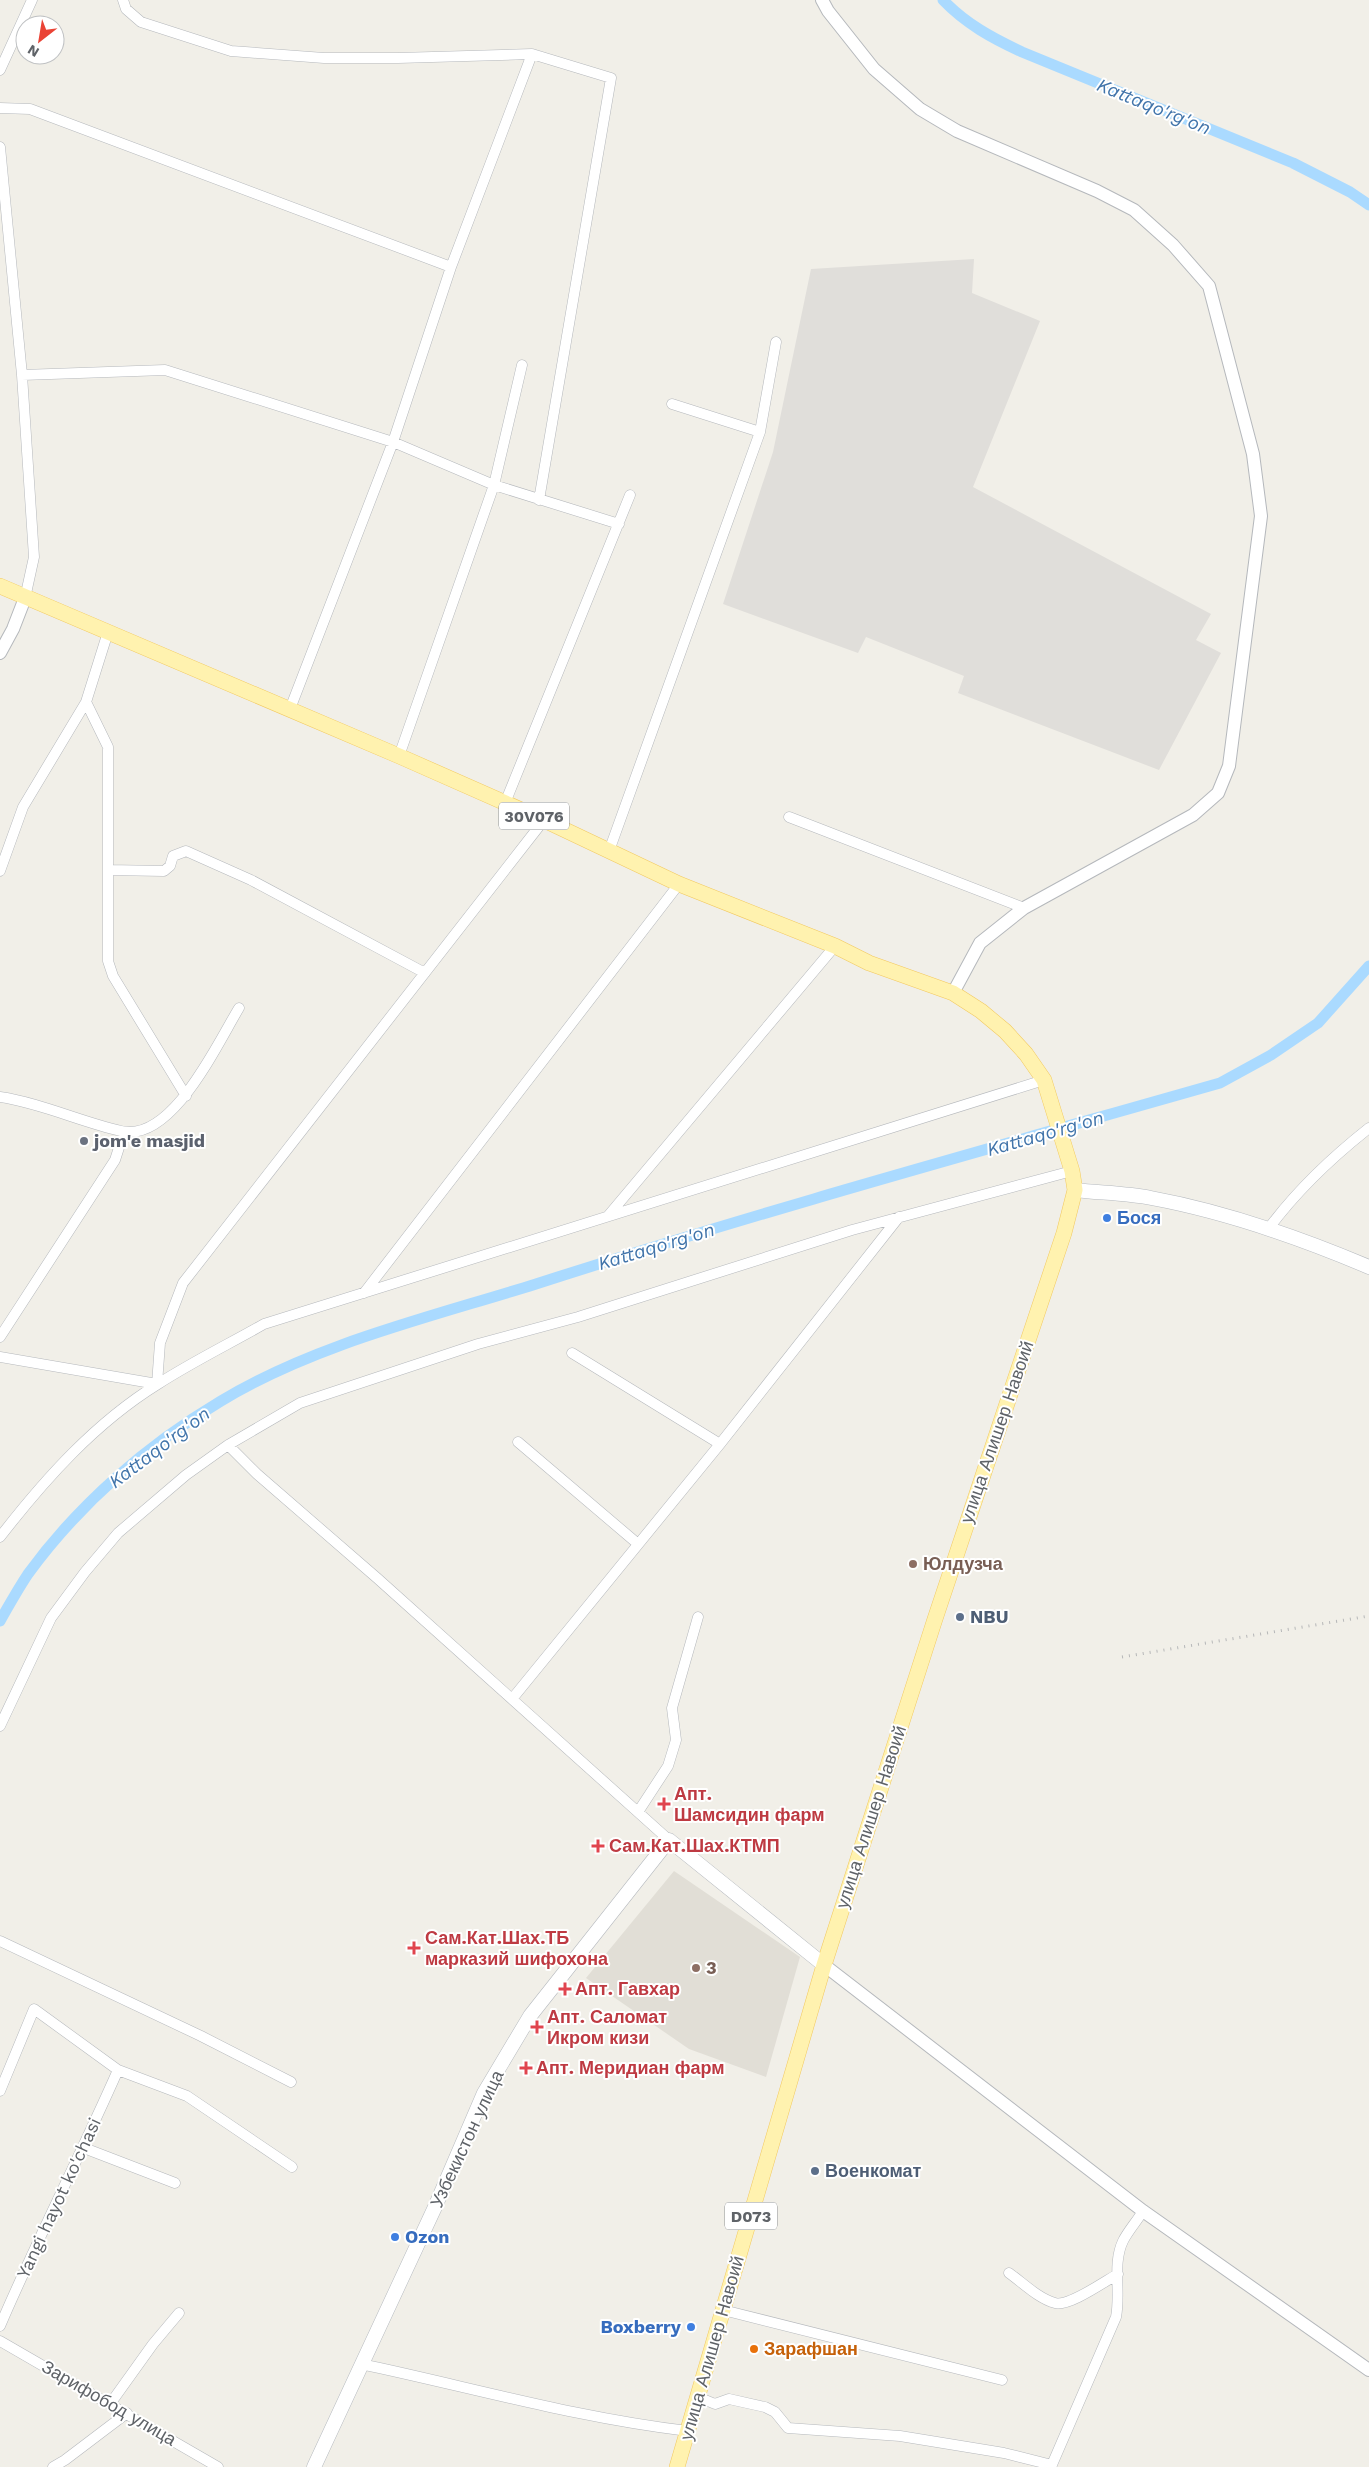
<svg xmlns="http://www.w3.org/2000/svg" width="1369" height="2467" font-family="'Work Sans',sans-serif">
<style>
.industrial{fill:#e0deda}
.education{fill:#e1ded6}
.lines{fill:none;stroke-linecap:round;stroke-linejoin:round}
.canal{stroke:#aadaff;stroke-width:11}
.minor-casing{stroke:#b5b8bc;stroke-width:11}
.tertiary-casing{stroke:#b5b8bc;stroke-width:14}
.secondary-casing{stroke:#b6babf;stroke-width:15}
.primary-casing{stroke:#f2c960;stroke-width:16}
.minor{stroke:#fff;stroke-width:10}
.tertiary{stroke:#fff;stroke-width:12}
.secondary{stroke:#fff;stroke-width:14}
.primary{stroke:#fff2af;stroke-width:15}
.rail{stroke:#b6b7b8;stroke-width:3;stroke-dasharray:1 6;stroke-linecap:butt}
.worship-dot{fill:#6b7280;stroke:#fff;stroke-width:2}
.shop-dot{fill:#3f7fe0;stroke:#fff;stroke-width:2}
.education-dot{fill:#8d6e63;stroke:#fff;stroke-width:2}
.service-dot{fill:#5c6f8a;stroke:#fff;stroke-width:2}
.health-dot{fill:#e0444e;stroke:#fff;stroke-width:2}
.food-dot{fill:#e8710a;stroke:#fff;stroke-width:2}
.labels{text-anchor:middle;stroke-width:4;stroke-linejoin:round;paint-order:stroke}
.shield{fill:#fff;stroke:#8f9295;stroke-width:1}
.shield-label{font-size:16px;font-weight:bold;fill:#5f6368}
.worship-label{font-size:18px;font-weight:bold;fill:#5b616d;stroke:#fff;text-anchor:start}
.shop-label{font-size:18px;font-weight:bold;fill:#366cbe;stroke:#fff;text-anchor:start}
.street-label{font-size:18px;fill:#5f6368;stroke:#fff}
.education-label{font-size:18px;font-weight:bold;fill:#785e54;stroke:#fff;text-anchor:start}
.service-label{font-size:18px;font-weight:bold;fill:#4e5e75;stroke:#fff;text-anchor:start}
.health-label{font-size:18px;font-weight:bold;fill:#be3a42;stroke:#fff;text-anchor:start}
.food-label{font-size:18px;font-weight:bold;fill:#c56008;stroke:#fff;text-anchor:start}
.water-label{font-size:19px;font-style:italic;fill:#4174aa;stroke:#fff}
</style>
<rect width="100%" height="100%" fill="#f1efe8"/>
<!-- industrial -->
<path class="industrial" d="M974 259 972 293 1040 321 973 487 1211 614 1196 640 1221 653 1159 770 958 693 964 676 866 637 858 653 723 604 773 452 811 269Z"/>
<!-- education -->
<path class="education" d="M674 1871 800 1957 766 2077 689 2049 586 1978Z"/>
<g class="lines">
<!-- canal -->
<path class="canal" d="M943 0C966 24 992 38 1022 52L1293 163 1350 192 1369 205
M0 1621C9 1605 18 1589 28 1574 79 1504 147 1445 221 1401 315 1344 431 1317 536 1284 762 1211 992 1148 1220 1083L1271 1055 1318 1023 1369 966"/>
<defs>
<path id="minor" d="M123 0 126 9 141 22 231 51 324 58H398L532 54 611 78 539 500
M0 70 32 0
M0 108 30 109 451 267
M0 147 22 375 34 557 25 598
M22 375 165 370 393 442 494 485 619 524
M672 404 760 432
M108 632 86 702 108 747V961L113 976 186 1096
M290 709 393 442 451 267 532 54
M399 756 494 485 522 365
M505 803 630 495
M789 817 1024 908
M609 851 760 432 776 342
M108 870 164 871 170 866 173 856 186 851 251 880 425 973
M0 871 23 807 86 702
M0 1097C41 1103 81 1122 121 1131 172 1143 217 1044 239 1008
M608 1216 835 946
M1269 1228C1298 1189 1331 1158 1369 1128
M364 1293 679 884
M0 1337 115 1160 124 1132
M572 1353 720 1444
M0 1357 157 1384 160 1343 183 1283 544 820
M518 1442 638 1544
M228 1445 257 1474 377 1578 669 1840
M0 1537C45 1479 95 1423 158 1384 192 1362 229 1344 264 1324L1044 1080
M512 1699 720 1444 899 1217
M0 1726 51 1618 85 1572 118 1533 186 1475 228 1445 300 1403 478 1344 578 1317 852 1230 1072 1171
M638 1812 668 1766 676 1740 672 1708 698 1617
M0 1941 201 2036 291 2082
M0 2091 34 2009 118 2070 187 2096 292 2167
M84 2148 175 2183
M1009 2273C1023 2283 1039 2299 1055 2303 1069 2307 1105 2281 1118 2274
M723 2310 1002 2380
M0 2326C37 2240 80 2156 118 2070
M0 2341 218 2467
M361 2364C470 2387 577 2418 688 2431
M698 2397 715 2404 729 2399 765 2407 775 2412 788 2428 900 2436 1004 2453 1052 2465
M110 2404 153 2344 179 2313
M53 2467 65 2460 127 2413
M1051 2467 1116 2317C1121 2292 1112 2264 1123 2241 1128 2231 1137 2221 1143 2211"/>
<path id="tertiary" d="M822 0 828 11 874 69 920 109 957 131 1097 191 1134 210 1173 245 1209 286 1253 454 1261 516 1229 766 1218 793 1193 815 1024 908 980 943 953 993
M0 653 13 629 25 598
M824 1965 1143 2211 1369 2370"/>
<path id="secondary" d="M1075 1190C1100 1193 1126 1193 1151 1198 1227 1212 1298 1237 1369 1267
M314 2467 435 2207 484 2093 530 2016 669 1840 824 1965"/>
<path id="primary" d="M0 586 399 756 544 820 679 884 835 946 869 963 953 993 981 1011 1005 1031 1026 1054 1044 1080 1072 1171 1075 1190 1064 1233 935 1619 824 1965 677 2467"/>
</defs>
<!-- minor casing -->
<use href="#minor" class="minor-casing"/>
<!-- tertiary casing -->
<use href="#tertiary" class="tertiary-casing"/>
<!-- secondary casing -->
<use href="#secondary" class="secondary-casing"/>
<!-- primary casing -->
<use href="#primary" class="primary-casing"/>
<!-- minor -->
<use href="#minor" class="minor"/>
<!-- tertiary -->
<use href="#tertiary" class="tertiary"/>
<!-- secondary -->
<use href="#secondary" class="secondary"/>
<!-- primary -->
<use href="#primary" class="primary"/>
<!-- rail -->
<path class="rail" d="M1122 1657 1369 1616"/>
</g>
<!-- markers -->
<circle class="worship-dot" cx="84" cy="1141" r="5"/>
<g class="shop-dot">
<circle cx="1107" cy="1218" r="5"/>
<circle cx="395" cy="2237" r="5"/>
<circle cx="691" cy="2327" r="5"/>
</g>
<g class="education-dot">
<circle cx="913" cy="1564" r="5"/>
<circle cx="696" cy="1968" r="5"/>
</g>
<g class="service-dot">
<circle cx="960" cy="1617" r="5"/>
<circle cx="815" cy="2171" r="5"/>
</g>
<g class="health-dot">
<path d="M661.5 1796.5h5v5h5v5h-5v5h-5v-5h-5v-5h5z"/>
<path d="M595.5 1838.5h5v5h5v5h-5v5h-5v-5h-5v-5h5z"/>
<path d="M411.5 1940.5h5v5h5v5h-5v5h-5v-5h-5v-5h5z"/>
<path d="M562.5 1981.5h5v5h5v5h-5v5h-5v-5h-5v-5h5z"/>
<path d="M534.5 2019.5h5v5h5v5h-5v5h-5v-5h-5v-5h5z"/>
<path d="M523.5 2060.5h5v5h5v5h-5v5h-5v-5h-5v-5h5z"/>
</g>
<circle class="food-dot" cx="754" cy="2349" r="5"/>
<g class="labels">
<!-- shield labels -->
<g class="shield">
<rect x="499" y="802.5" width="70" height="27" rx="4"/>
<rect x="725" y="2202.5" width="52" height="27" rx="4"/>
</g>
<g class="shield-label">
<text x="534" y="822">30V076</text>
<text x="751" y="2222">D073</text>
</g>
<!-- worship labels -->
<g class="worship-label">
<text x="94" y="1147">jom'e masjid</text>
</g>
<!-- shop labels -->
<g class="shop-label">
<text x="1117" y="1224">Бося</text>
<text x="405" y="2243">Ozon</text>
<text x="681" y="2333" text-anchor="end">Boxberry</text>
</g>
<!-- street labels -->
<g class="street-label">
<text transform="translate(997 1432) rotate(-71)" y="6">улица Алишер Навоий</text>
<text transform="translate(871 1817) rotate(-72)" y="6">улица Алишер Навоий</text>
<text transform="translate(467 2139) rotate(-65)" y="6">Узбекистон улица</text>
<text transform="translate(59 2198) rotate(-65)" y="6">Yangi hayot ko'chasi</text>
<text transform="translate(712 2348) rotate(-74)" y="6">улица Алишер Навоий</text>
<text transform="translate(109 2403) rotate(30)" y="6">Зарифобод улица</text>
</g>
<!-- education labels -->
<g class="education-label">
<text x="923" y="1570">Юлдузча</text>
<text x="706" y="1974">3</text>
</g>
<!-- service labels -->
<g class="service-label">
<text x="970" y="1623">NBU</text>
<text x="825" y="2177">Военкомат</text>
</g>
<!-- health labels -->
<g class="health-label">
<text x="674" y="1800">Апт.<tspan x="674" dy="21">Шамсидин фарм</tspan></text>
<text x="609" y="1852">Сам.Кат.Шах.КТМП</text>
<text x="425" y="1944">Сам.Кат.Шах.ТБ<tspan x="425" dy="21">марказий шифохона</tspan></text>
<text x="575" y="1995">Апт. Гавхар</text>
<text x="547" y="2023">Апт. Саломат<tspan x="547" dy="21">Икром кизи</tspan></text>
<text x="536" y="2074">Апт. Меридиан фарм</text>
</g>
<!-- food labels -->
<g class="food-label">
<text x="764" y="2355">Зарафшан</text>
</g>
<!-- water labels -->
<g class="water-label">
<text transform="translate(1154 106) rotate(22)" y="7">Kattaqo'rg'on</text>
<text transform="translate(1045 1133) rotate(-16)" y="7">Kattaqo'rg'on</text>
<text transform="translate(656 1246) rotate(-17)" y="7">Kattaqo'rg'on</text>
<text transform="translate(159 1447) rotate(-37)" y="7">Kattaqo'rg'on</text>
</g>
</g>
<!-- north arrow -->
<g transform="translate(40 40) rotate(211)"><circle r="24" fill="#ffffff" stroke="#bfc1c3"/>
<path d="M0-4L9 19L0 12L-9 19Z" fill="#ea4335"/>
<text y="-8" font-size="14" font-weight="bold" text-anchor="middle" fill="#5f6368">N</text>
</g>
</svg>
